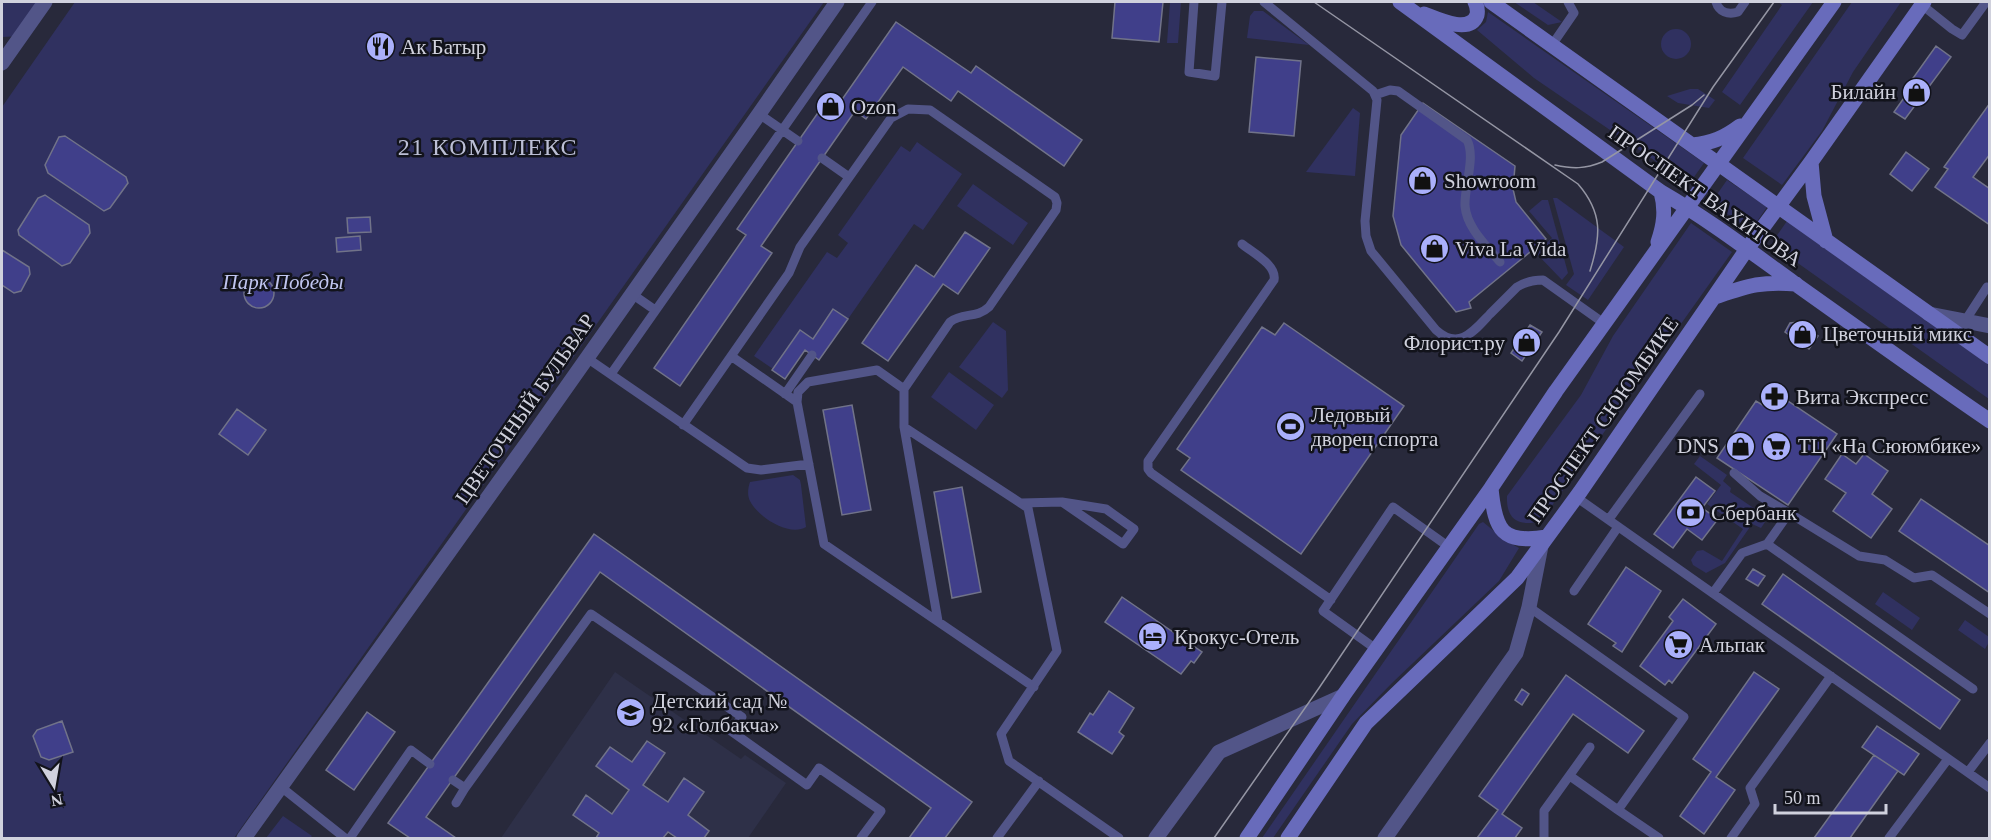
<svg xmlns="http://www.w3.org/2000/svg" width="1991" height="840" font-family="Georgia,serif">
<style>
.built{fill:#2e3048}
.green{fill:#303160}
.building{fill:#403f8a;stroke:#717389;stroke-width:1.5}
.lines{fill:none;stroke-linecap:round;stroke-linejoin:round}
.lane{stroke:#525588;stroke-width:9}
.street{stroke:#525588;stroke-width:15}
.secondary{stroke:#686bbb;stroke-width:15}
.tram{stroke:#9596a4;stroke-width:1.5}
.labels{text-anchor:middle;stroke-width:5;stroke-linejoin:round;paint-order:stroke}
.poi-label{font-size:21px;fill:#d0d1dd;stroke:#12131b;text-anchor:start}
.street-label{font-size:21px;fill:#d0d1dd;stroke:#12131b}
.park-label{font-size:21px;font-style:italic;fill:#c0c5f0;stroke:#12131b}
.quarter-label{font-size:24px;letter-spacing:1.5px;fill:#bcbfd6;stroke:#12131b}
</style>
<rect width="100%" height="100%" fill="#28293b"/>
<!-- built -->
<path class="built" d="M615 672 741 759 745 755 786 783 748 838H501Z"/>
<!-- green -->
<path class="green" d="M2 2H45L21 36 3 37 2 39Z
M75 2H824L234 838H2V107Z
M1170 2H1181L1178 43H1167Z
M1514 2H1533L1562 22 1548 25Z
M1778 2H1813L1740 105 1722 92 1782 5Z
M1852 2H1901L1853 72 1822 131 1782 185 1743 158Z
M1254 11H1263L1309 45 1247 38 1250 16Z
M1488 12 1704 163 1689 184 1534 78 1477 30 1486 22Z
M1661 44a15 15 0 1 1 30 0a15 15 0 1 1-30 0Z
M1690 89H1698L1715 100 1709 108 1678 103 1667 96Z
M1353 108 1360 113 1355 176 1306 172Z
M917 142 962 174 923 230 914 224 848 319 833 310 813 339 800 330 773 369 754 356 827 252 837 258 848 243 838 235 901 146 910 152Z
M1727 180 1767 207 1751 230 1711 203Z
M973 184 1028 223 1013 245 957 206Z
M1553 198H1557L1624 247 1588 300 1566 285 1574 274Z
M1542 200H1548L1568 273 1562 280 1536 253 1552 238 1529 211Z
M1787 221 1989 365V399L1771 244Z
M1691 223 1732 252 1541 521C1519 527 1506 520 1507 496L1581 395 1613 336Z
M993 322 1006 331 1008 390 1002 398 959 367Z
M949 372 994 405 976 430 931 397Z
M1700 456 1727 475 1723 481 1731 488 1730 492 1758 511 1765 522 1761 528 1752 524 1725 563 1706 573 1693 565 1691 560 1697 551 1703 550 1722 561 1743 529 1707 504 1721 485 1694 464Z
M793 475 800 480 801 485 806 527C789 537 758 517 750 501 747 495 748 488 750 482Z
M1483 522 1505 540 1519 548 1499 581 1392 683 1352 724 1273 838H1262L1479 524Z
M1883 592 1920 618 1912 630 1875 604Z
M1965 620 1989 637V642L1985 649 1958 630Z
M283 816 312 836 310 838H266Z"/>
<!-- building -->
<path class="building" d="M1115 2H1163L1159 42 1112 38Z
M896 22 971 73 976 66 1082 140 1064 166 958 91 951 101 903 67 866 119 855 111 839 134 761 246 772 253 680 386 654 368 746 235 737 229 831 94 841 101Z
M1936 46 1951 57 1905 119 1894 112 1911 88V81Z
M1256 57 1301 61 1294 136 1249 132Z
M1423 103 1515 166 1513 189 1516 202 1546 239 1469 302 1471 308 1456 312 1401 245 1393 216 1401 135Z
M1990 103V154L1973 177 1990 189V225L1935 187 1948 169 1944 167Z
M65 136 126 177 128 183 110 208 104 211 48 173 45 165 59 137Z
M1906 152 1929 169 1912 191 1890 174Z
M45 195 89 225 90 233 70 263 62 266 19 235 18 230 38 198Z
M370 217 371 232 348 233 347 218Z
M965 232 990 248 958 294 943 284 888 361 862 343 916 265 934 277Z
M360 236 361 250 337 252 336 238Z
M2 250 29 267 30 274 21 291 14 293 2 285Z
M244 293a15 15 0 1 1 30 0a15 15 0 1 1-30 0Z
M833 309 848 319 819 360 805 350 785 379 772 370 800 330 813 339Z
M1799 322 1818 336 1809 349 1785 332 1790 323Z
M1284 323 1404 406 1301 554 1181 470 1190 458 1177 449 1262 327 1275 335Z
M1530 325 1542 332 1522 361 1511 353Z
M1773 391 1837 434 1788 505 1717 458 1756 401 1764 406Z
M852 405 871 510 842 515 823 410Z
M237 409 266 430 248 455 219 434Z
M1842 454 1856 464 1864 454 1888 471 1872 494 1892 509 1871 538 1833 511 1846 493 1825 479Z
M1696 477 1715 491 1702 508 1718 519 1702 540 1687 529 1673 548 1654 534Z
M962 487 981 592 952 598 934 492Z
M1921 499 1990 546V593L1899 531Z
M594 534 972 802 945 838H909L931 808 600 572 426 817 456 838H410L388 823Z
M1626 567 1661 591 1622 652 1613 646 1616 643 1588 624Z
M1753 569 1765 576 1758 586 1746 579Z
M1783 574 1960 700 1940 729 1762 604Z
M1122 597 1202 652 1194 663 1191 661 1181 674 1105 622Z
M1683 599 1716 624 1672 683 1669 680 1665 685 1640 666 1673 621 1669 617Z
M1754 672 1779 689 1716 777 1735 790 1704 834 1680 816 1711 772 1693 759Z
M1566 675 1644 731 1628 753 1573 714 1502 814 1522 828 1515 838H1477L1498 810 1479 796Z
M1522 689 1529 694 1522 705 1515 700Z
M1109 691 1134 708 1119 732 1124 736 1112 754 1078 732 1090 713 1093 715Z
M367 712 395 732 354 790 326 770Z
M62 721 73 752 49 760 41 757 33 736 37 730Z
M1877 726 1919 754 1904 775 1862 747Z
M647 741 665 753 643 785 668 802 684 778 704 792 688 815 709 831 704 838H677L668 832 663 838H596L599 833 573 815 586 795 612 814 629 790 596 766 610 747 632 762Z
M1874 755 1898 771 1882 793 1850 838H1814Z"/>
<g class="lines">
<!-- lane -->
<path class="lane" d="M1194 2 1189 72 1215 76 1222 2
M1264 2 1373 91 1377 100 1365 221 1366 236 1371 251 1436 330C1459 351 1474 331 1490 314 1499 305 1508 296 1517 287 1525 282 1533 280 1543 280L1605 324
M1716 2C1719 12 1728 15 1738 12L1745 2
M1922 5 1952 29 1962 35 1986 2
M1552 45 1574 13 1568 2
M1375 95 1390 90 1398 91 1467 140C1476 157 1464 187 1465 206 1467 228 1486 245 1500 262
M759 114 798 141
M822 158 849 177
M1242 244C1253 253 1277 265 1274 280L1148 461V469L1151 473 1331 600
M632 294 655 310
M1965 321 1987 287 1990 289
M731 356 797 402
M587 358 747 468 761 470 809 464
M611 374 872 2
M904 389 877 370 808 382 798 392 797 402 824 544 1034 687
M785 394 812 355
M683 425 789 273 800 247 891 118 908 109 930 110 1055 197 1057 203 1056 210 989 307C976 319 963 312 950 322L904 389V427L938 621
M904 427 1028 508 1057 651 1001 734 1009 761 1119 838
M1734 473 1760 496 1789 513
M1576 497 1990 788
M1021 503 1062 502 1123 544 1134 529 1106 509 1062 502
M1609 519 1700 394
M1767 544 1789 513 1859 556 1885 560 1914 578 1932 575 1990 614
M1574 591 1618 527
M1713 593 1742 553 1767 544 1973 689
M1529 607 1684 717 1618 810 1570 776
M1376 649 1323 611 1393 507 1449 547
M1968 772 1990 743
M453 780 465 788 591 614 742 717 731 731 807 785 819 768 881 811 861 838
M281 787 345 838
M456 803 465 788
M1618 810 1659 838
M350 838 411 750 430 764
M997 838 1039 781
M1544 838V811L1590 747
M1731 838 1755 804 1750 788 1831 676
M1889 838 1948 759"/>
<!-- street -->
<path class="street" d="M2 63 45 2
M1929 314 1990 326
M244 838 532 436 759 114 837 2
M1156 838 1219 752 1343 696
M1385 838 1516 653 1529 607 1541 546"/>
<!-- secondary -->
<path class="secondary" d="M1400 2 1661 192C1708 219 1751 252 1794 283 1859 329 1924 376 1990 421
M1491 2 1990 357
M1424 14C1437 19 1470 35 1477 15 1478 10 1477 6 1475 2
M1692 145C1712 143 1724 138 1740 126
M1811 162 1814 196 1826 241
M1658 242C1664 225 1666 210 1661 192
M1715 297C1748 286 1761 281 1796 284
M1491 488C1495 531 1502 544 1547 537
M1247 838 1343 696 1491 488 1556 391 1834 2
M1288 838 1366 723 1517 578 1580 492 1747 249 1811 162 1924 2"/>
<!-- tram -->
<path class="tram" d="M1314 2 1578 184C1603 213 1601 236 1590 271
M1555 165C1573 169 1585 169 1602 162L1692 105 1704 95
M1214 838 1319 688 1559 332 1713 87 1774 2"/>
</g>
<!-- icons -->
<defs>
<symbol id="restaurant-disc" viewBox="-11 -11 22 22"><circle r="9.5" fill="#aab0fb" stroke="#12131b"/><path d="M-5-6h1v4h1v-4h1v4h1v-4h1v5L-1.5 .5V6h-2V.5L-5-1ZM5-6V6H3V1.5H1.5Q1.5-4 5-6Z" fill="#111"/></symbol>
<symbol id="shop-disc" viewBox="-11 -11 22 22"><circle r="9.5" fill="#aab0fb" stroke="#12131b"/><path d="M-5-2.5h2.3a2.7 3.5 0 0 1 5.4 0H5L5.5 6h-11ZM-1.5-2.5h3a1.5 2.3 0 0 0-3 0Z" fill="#111"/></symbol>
<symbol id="pharmacy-disc" viewBox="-11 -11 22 22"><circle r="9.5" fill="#aab0fb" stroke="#12131b"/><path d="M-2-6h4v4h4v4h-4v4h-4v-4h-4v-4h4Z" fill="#111"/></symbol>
<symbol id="stadium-disc" viewBox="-11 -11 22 22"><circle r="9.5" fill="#aab0fb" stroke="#12131b"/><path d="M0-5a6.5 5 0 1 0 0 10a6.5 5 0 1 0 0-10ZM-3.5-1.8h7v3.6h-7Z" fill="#111"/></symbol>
<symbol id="supermarket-disc" viewBox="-11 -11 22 22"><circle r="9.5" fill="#aab0fb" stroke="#12131b"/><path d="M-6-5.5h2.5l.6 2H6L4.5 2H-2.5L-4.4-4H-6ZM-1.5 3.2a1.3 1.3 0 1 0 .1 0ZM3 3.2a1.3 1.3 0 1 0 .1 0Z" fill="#111"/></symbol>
<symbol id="bank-disc" viewBox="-11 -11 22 22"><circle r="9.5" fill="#aab0fb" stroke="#12131b"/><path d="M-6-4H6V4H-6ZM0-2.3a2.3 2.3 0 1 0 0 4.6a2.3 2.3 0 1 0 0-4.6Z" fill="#111"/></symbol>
<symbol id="hotel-disc" viewBox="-11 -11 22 22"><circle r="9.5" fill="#aab0fb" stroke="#12131b"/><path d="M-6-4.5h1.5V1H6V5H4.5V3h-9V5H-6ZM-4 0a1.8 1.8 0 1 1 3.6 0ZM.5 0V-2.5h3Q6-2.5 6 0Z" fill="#111"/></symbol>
<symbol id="school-disc" viewBox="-11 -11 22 22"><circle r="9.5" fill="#aab0fb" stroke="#12131b"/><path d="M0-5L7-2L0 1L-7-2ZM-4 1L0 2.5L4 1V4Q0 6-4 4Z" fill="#111"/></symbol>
</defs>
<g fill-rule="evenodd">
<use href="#restaurant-disc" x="364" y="30" width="33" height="33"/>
<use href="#shop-disc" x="1900" y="76" width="33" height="33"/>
<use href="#shop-disc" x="814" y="90" width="33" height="33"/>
<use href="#shop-disc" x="1406" y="164" width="33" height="33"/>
<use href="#shop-disc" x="1418" y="232" width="33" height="33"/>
<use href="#shop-disc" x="1786" y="318" width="33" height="33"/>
<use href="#shop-disc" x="1510" y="326" width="33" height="33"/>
<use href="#pharmacy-disc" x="1758" y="380" width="33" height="33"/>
<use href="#stadium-disc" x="1274" y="410" width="33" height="33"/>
<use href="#shop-disc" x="1724" y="430" width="33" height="33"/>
<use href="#supermarket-disc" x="1760" y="430" width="33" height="33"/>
<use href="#bank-disc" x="1674" y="496" width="33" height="33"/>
<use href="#hotel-disc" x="1136" y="620" width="33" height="33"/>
<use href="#supermarket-disc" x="1662" y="628" width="33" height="33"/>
<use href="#school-disc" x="614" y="696" width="33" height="33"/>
</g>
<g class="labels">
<!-- poi labels -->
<g class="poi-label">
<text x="401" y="54">Ак Батыр</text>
<text x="1896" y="99" text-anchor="end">Билайн</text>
<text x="851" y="114">Ozon</text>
<text x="1444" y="188">Showroom</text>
<text x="1455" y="256">Viva La Vida</text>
<text x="1823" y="341">Цветочный микс</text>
<text x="1505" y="350" text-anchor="end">Флорист.ру</text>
<text x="1796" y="404">Вита Экспресс</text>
<text x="1311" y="422">Ледовый<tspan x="1311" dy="24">дворец спорта</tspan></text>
<text x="1719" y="453" text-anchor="end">DNS</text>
<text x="1798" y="453">ТЦ «На Сююмбике»</text>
<text x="1711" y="520">Сбербанк</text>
<text x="1174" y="644">Крокус-Отель</text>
<text x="1699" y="652">Альпак</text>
<text x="652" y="708">Детский сад №<tspan x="652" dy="24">92 «Голбакча»</tspan></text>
</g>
<!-- street labels -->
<g class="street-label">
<text transform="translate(1705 196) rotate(35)" y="7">ПРОСПЕКТ ВАХИТОВА</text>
<text transform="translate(525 409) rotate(-55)" y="7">ЦВЕТОЧНЫЙ БУЛЬВАР</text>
<text transform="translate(1603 420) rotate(-55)" y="7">ПРОСПЕКТ СЮЮМБИКЕ</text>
</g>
<!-- park labels -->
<g class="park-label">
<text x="283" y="289">Парк Победы</text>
</g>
<!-- quarter labels -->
<g class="quarter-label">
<text x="488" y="155">21 КОМПЛЕКС</text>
</g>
</g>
<!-- border -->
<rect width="1991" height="840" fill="none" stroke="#d0d1dd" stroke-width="6"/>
<!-- north arrow -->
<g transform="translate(54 786) rotate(169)" stroke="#12131b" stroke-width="4.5" paint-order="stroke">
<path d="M0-4.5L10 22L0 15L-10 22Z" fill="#d0d1dd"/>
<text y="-9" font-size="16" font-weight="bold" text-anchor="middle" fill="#d0d1dd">N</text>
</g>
<!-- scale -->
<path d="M1775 804v9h111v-9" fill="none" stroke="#d0d1dd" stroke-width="3"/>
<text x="1784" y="804" font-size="18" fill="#d0d1dd" stroke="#12131b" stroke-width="4.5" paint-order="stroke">50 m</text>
</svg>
